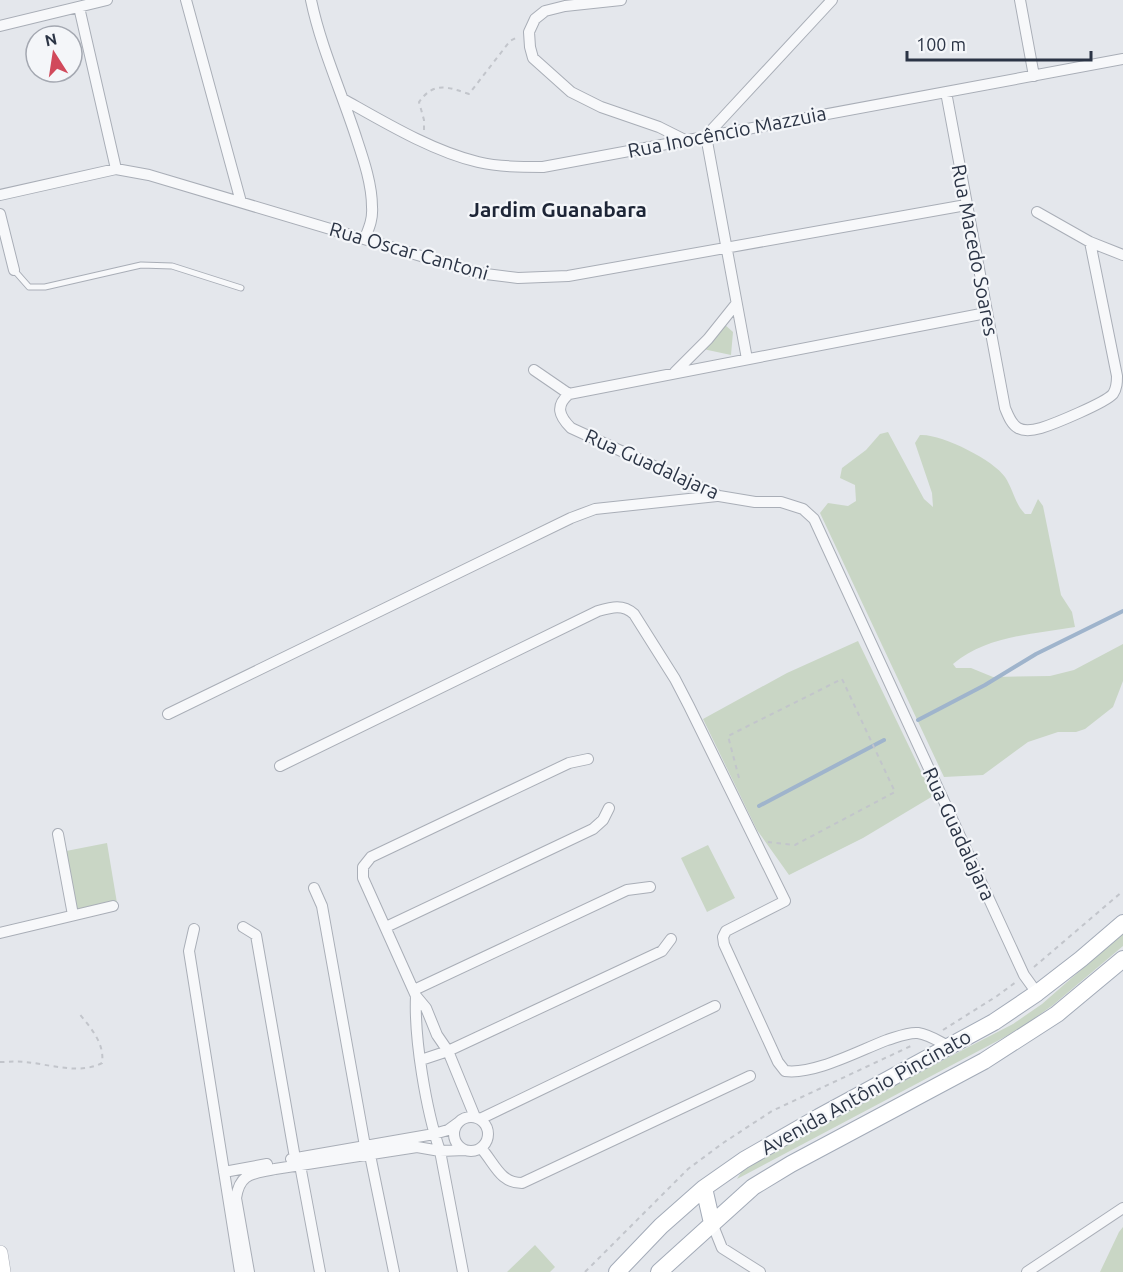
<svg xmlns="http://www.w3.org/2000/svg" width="1123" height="1272" font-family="Ubuntu,sans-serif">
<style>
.green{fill:#c9d6c5}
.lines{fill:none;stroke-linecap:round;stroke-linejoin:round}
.stream{stroke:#9fb4cc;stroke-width:4}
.lane-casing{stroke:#a9aeb7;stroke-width:7}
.street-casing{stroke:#a9aeb7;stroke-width:12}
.secondary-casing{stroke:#a9aeb7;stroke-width:16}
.primary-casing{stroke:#a3abb8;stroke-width:18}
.path{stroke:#c2c5cb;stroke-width:2;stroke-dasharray:4.5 4.5;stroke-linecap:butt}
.lane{stroke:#f7f8fa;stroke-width:5}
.street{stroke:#f7f8fa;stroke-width:10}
.secondary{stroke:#fff;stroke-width:15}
.primary{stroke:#fff;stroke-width:16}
.labels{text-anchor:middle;stroke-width:4.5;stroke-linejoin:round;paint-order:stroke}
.street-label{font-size:20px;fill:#2b3445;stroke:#f4f6f9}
.neighbourhood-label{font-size:21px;font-weight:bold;fill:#1d2536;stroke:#f4f6f9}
</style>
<rect width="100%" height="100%" fill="#e4e7ec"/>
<!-- green -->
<path class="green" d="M724 324 733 332 731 355 703 349Z
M888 432 924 499 933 507 932 493 915 443 920 435C940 433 994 460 1005 477 1013 489 1015 504 1025 514H1031L1038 499 1043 506 1061 595 1072 612 1075 627C1034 634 986 636 953 664L956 668H971L993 677 1050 676 1074 670 1123 644V681L1113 707 1085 729 1076 732H1058L1028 742 983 775 944 777 820 513 828 503 848 506 856 501 855 485 840 478 842 468 866 450 880 434Z
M858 641 933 796 863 838 789 875 757 830 703 719 787 673Z
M107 843 117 903 73 915 61 852Z
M708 845 735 898 707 912 681 858Z
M1123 933V946L1053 1005 1018 1030 737 1179 748 1161 1013 1024 1042 1004Z
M1123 1227V1272H1100L1119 1232Z
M535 1245 555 1267 550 1272H507Z"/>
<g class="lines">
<!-- stream -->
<path class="stream" d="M918 720 985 685 1036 654 1123 611
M759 806 884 740"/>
<defs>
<path id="lane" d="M14 270 29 287H45L141 265 172 266 241 288"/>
<path id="street" d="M186 0 241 202
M311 0C321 48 342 93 357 140 364 161 372 185 372 207 373 219 369 228 365 238
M621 0 565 6 545 11 535 19 529 32 530 47 533 58 571 92 601 107 659 127 685 140
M1020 0 1034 76
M79 7 116 169
M0 26 107 0
M946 92 1005 408C1008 415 1011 424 1018 428 1025 432 1034 430 1041 428 1054 424 1105 403 1113 394 1117 388 1117 382 1117 376L1090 242
M343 99C384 122 432 151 478 162 499 167 521 167 543 167L1123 59
M0 195 116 169 149 175 478 273 518 278 568 276 966 205
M1037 212 1090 242 1123 255
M0 214 14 270
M986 313 569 394C555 406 559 416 571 428L719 496 755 502H781L803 509 814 519 1024 975 1037 993
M747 359 706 136 832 0
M534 370 569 394
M675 372 708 339 736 304
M168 714 571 518 595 509 717 496
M280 766 598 611C612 607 623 604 634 614L675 679 689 706 785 901 726 931 723 937 724 944 778 1062 785 1071C814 1075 858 1051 887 1040 897 1037 908 1032 918 1033 930 1035 938 1041 948 1046
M58 834 73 915
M314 888 322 906 365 1146 370 1155 394 1272
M243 927 256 935 295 1158 300 1165 320 1272
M386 927 593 829 603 820 609 808
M194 929 189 951 240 1272
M0 933 113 906
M414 990 627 890 650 887
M416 996C414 1038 426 1110 440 1151L463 1272
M421 1060 448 1051 662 951 671 939
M475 1117 448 1051 437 1035 426 1008 416 996 363 878V867L371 857 569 763 588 759
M454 1134a17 17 0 1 1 34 0a17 17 0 1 1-34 0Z
M480 1119 715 1006
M481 1148C495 1164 500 1183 522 1183L750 1076
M291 1159 434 1134 448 1130 459 1122
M224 1172 267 1164
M712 1223 722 1248 760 1272
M249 1272 236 1198C240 1172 253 1174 275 1169L417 1147 440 1151 465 1150
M1027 1272 1123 1208"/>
<path id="secondary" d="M0 1253 3 1272"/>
<path id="primary" d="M704 1188 712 1223
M617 1272 661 1226 704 1188 744 1160 819 1117 994 1022 1037 993 1081 959 1123 923
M659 1272 753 1187 791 1164 984 1061 1057 1014 1123 959"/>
</defs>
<!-- lane casing -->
<use href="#lane" class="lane-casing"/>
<!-- street casing -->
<use href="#street" class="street-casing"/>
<!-- secondary casing -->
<use href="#secondary" class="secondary-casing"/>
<!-- primary casing -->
<use href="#primary" class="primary-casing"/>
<!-- path -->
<path class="path" d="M424 130V120L419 102C434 81 448 87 469 94L510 41 518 37
M739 778 728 736 842 679 895 792 795 845 768 842
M1034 967 1123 891
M943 1030 997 996 1016 982
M0 1062C8 1062 16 1061 25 1062 48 1064 80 1075 102 1063 105 1043 90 1027 78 1012
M585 1272 688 1169 723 1143 772 1111 913 1045"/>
<!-- lane -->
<use href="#lane" class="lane"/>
<!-- street -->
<use href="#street" class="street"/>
<!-- secondary -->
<use href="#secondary" class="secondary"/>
<!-- primary -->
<use href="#primary" class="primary"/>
</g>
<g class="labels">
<!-- street labels -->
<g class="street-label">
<text transform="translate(727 132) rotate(-11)" y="7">Rua Inocêncio Mazzuia</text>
<text transform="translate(975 250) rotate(79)" y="7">Rua Macedo Soares</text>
<text transform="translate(409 251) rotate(16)" y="7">Rua Oscar Cantoni</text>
<text transform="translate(652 464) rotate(24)" y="7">Rua Guadalajara</text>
<text transform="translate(959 834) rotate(65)" y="7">Rua Guadalajara</text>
<text transform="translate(866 1092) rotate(-29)" y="7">Avenida Antônio Pincinato</text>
</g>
<!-- neighbourhood labels -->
<g class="neighbourhood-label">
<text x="558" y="217">Jardim Guanabara</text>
</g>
</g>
<!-- north arrow -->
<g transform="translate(54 54) rotate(348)"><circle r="28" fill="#f4f6f9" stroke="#a4a8b1" stroke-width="1.5"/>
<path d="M0-4.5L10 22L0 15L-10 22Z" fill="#d1495b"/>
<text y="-9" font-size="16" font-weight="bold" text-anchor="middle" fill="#2b3445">N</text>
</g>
<!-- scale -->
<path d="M907 51v9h184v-9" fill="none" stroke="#2b3445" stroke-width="3"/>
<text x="916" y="51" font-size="18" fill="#2b3445" stroke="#f4f6f9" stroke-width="4.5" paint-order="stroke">100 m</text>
</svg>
